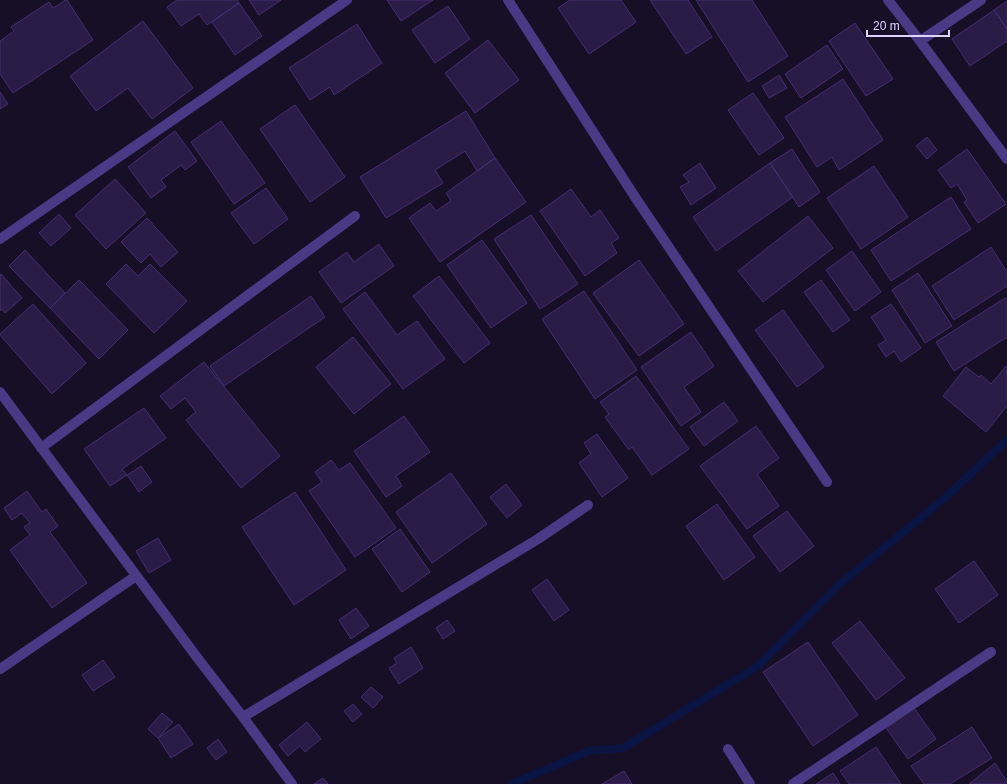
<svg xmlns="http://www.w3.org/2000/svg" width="1007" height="784" font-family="Arial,sans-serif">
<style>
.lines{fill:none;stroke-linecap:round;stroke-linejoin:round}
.stream{stroke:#0a1544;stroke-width:8}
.building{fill:#2b1b47;stroke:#462d73}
.minor{stroke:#493a85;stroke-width:10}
</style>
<rect width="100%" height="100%" fill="#170f26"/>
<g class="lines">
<!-- stream -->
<path class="stream" d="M512 784 589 751 623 748 758 666 840 584 946 497 1007 440"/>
</g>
<!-- building -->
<path class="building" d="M66 0H67L93 40 13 93 0 74V41L14 31 11 27 49 2 53 8Z
M177 0H237L239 3 207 25 199 14 181 26 167 7Z
M249 0H281L259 15Z
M387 0H433L401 21Z
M570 0H621L636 22 589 54 558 8Z
M650 0H688L712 37 686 54Z
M696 0H752L788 56 748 82Z
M1007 1V29L994 10Z
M239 3 262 36 235 55 212 22Z
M448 6 470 39 435 63 412 30Z
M994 10 1007 29V41L970 66 952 39Z
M143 21 193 88 152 119 128 88 96 111 70 76Z
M855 23 893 79 866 96 829 41Z
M357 24 382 63 334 95 330 87 310 100 289 68Z
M488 40 519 80 475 113 445 73Z
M827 45 843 69 801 98 785 74Z
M779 75 787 88 769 98 762 86Z
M843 79 883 140 839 170 832 157 817 167 785 117Z
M0 92 8 104 0 109Z
M753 93 784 138 759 155 728 110Z
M295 105 345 177 310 202 260 129Z
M466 111 495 158 477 171 465 151 435 170 443 183 386 218 360 177Z
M221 121 265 183 234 204 191 142Z
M175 131 197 161 185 170 181 165 161 180 166 187 151 198 128 167Z
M927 137 937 150 927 159 916 146Z
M792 149 820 192 799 207 770 163Z
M967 149 1006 204 978 223 964 202 967 200 957 184 951 188 938 170Z
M495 158 526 202 440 262 409 218 430 203 436 211 451 201 446 193Z
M700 163 716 188 691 205 680 187 689 182 683 175Z
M770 163 793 197 716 251 693 217Z
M874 166 908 217 861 249 827 198Z
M115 179 146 213 106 249 75 215Z
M266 188 288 219 254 244 231 213Z
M571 189 591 217 600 210 619 238 611 243 617 253 585 276 540 211Z
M951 197 971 229 891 281 871 250Z
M59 214 71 228 51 246 39 233Z
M531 215 578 284 540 309 494 239Z
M808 216 833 248 763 302 738 271Z
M147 218 178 252 161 267 150 254 141 263 121 242Z
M482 240 527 303 491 328 447 265Z
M379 244 394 266 341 303 319 272 347 252 354 262Z
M991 247 1007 272V286L954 320 932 286Z
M25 250 65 293 50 308 9 266Z
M852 251 881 292 855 311 826 270Z
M639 260 684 324 639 356 593 293Z
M126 264 138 276 150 264 187 301 154 333 106 284Z
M918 273 952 326 925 343 892 290Z
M1 274 22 298 5 313 2 309 0 311V275Z
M439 276 490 343 464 363 413 296Z
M79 280 128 330 99 359 50 308Z
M821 280 850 320 833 332 804 292Z
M584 291 637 370 595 399 542 319Z
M365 292 397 335 417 321 445 359 403 389 343 309Z
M311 296 325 317 224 386 210 366Z
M1005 298 1007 301V337L954 371 936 342Z
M33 304 86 363 52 394 0 335V334Z
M891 304 921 348 901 362 894 351 886 357 878 345 886 340 871 317Z
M783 310 824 367 797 387 755 330Z
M691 332 714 366 684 387 701 412 681 426 641 367Z
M353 337 391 384 354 414 316 367Z
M204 362 280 456 241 488 186 420 196 412 185 398 171 409 160 396Z
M1007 365V406L986 432 943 396 966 367 979 377 981 375 991 384Z
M636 376 689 449 652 475 632 447 629 450 605 417 609 414 600 402Z
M724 402 738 421 704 446 690 427Z
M144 408 166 438 122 469 127 475 110 486 84 449Z
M404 416 430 452 396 476 402 486 386 497 354 451Z
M756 426 779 458 757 474 779 506 747 529 700 466Z
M597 434 628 478 602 497 579 463 591 454 584 443Z
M331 460 339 470 350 463 396 528 355 557 309 491 322 482 315 472Z
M141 466 152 482 139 492 127 475Z
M451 473 487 524 432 563 396 512Z
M506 484 522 505 507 518 490 497Z
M27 491 42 512 46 509 58 526 50 532 87 583 52 608 10 550 30 535 24 527 30 523 22 513 12 520 4 508Z
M295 492 346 570 294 605 242 527Z
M717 504 755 557 724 580 686 526Z
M787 511 814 546 780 572 753 536Z
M400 529 430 572 402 592 372 549Z
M158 538 171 560 149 573 136 551Z
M974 561 998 595 959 623 935 589Z
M547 579 569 610 554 621 532 590Z
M356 608 369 626 351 639 339 620Z
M447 620 455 631 443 639 436 628Z
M860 621 905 678 876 700 832 643Z
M808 642 858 715 813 746 763 672Z
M411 647 423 668 399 684 389 668 397 663 394 658Z
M103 660 115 677 93 691 82 675Z
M371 687 383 697 373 708 361 697Z
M353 704 362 714 353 722 344 711Z
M914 708 936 739 908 759 886 728Z
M162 713 173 722 158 738 148 729Z
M307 722 321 739 305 752 300 746 288 756 279 745Z
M179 724 193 744 171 758 158 738Z
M972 727 992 758 950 784H924L911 766Z
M218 739 227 752 216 760 207 748Z
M876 747 901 784H849L840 771Z
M995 763 1007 782V784H969Z
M624 771 632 784H602Z
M833 773 840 784H816Z
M323 778 328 784H314Z"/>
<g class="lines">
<!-- minor -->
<path class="minor" d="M508 0 635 197 827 482
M888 0 920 41 1007 159
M920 41 981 0
M0 239 347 0
M0 392 196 656 243 717 292 784
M41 448 355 216
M0 669 136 576
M243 717 538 539 588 505
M728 749 750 784
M793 784 991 652"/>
</g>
<!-- scale -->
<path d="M867 30v6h82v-6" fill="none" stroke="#e0d4ff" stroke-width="2"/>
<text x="873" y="30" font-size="12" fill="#e0d4ff" stroke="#170f26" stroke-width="3" paint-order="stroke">20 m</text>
</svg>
